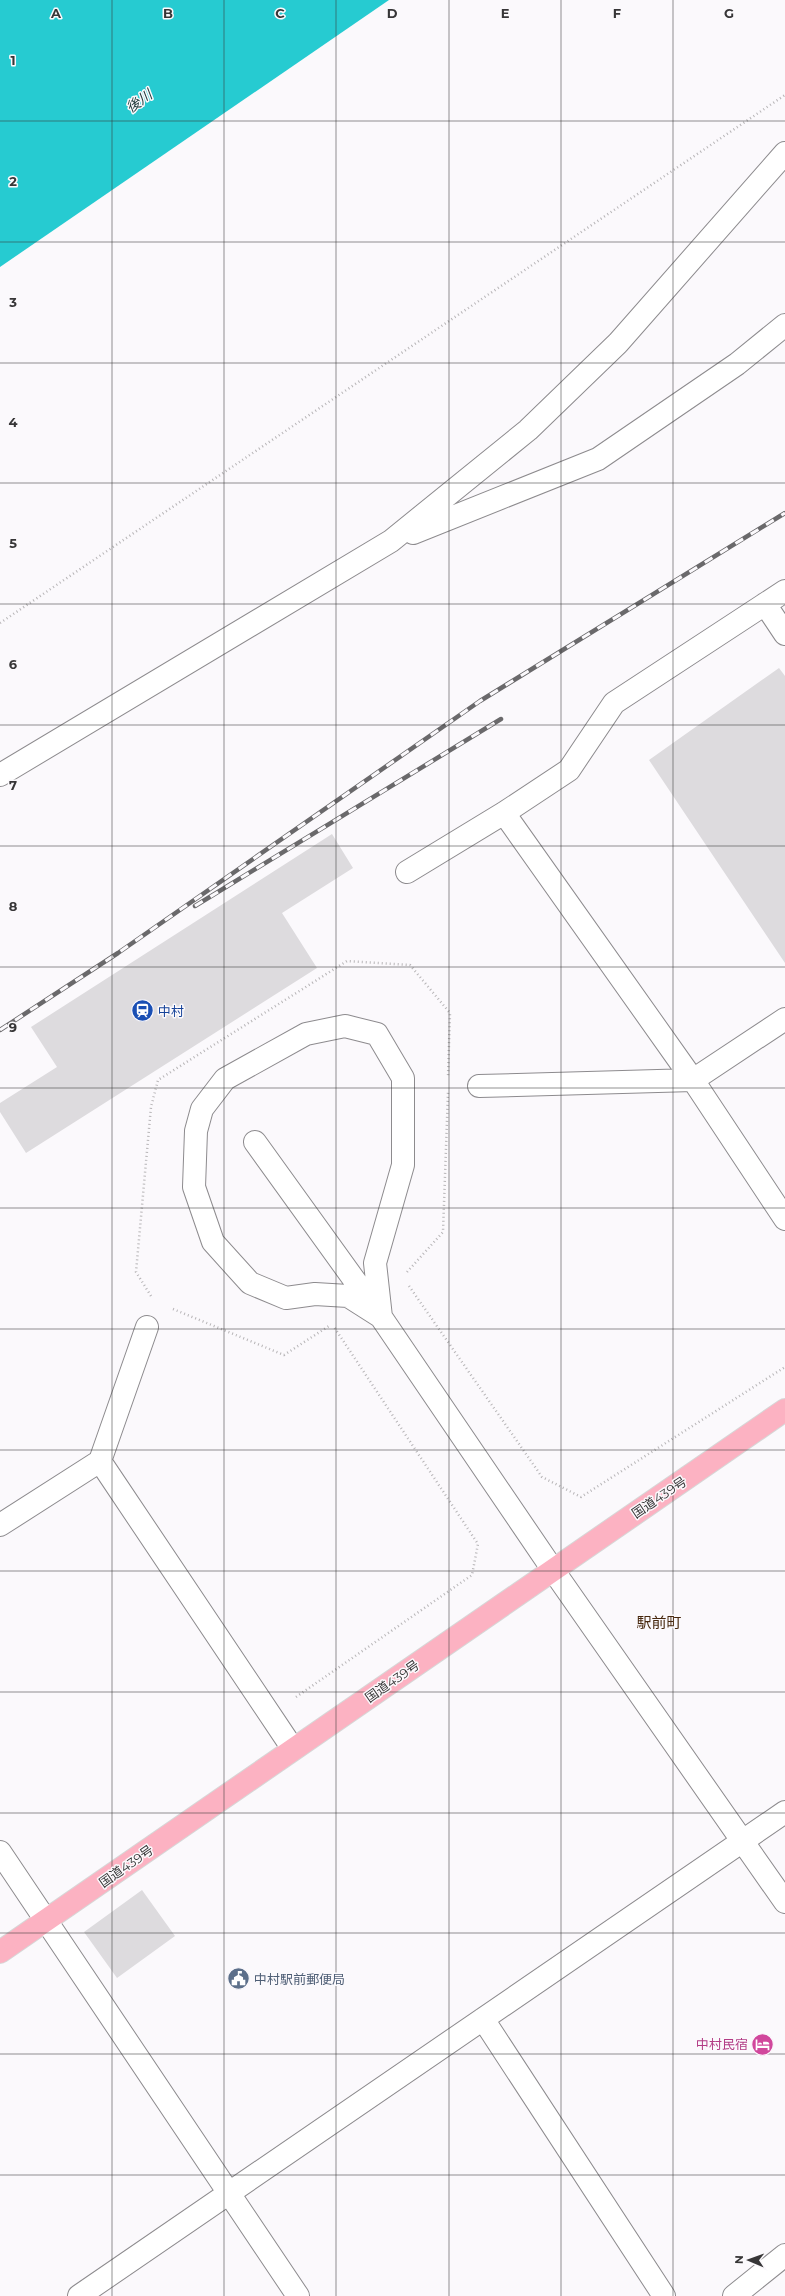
<svg xmlns="http://www.w3.org/2000/svg" width="785" height="2296" font-family="Montserrat,'Noto Sans JP',sans-serif">
<style>
.water{fill:#26cbd1}
.building{fill:#dddbde}
.lines{fill:none;stroke-linecap:round;stroke-linejoin:round}
.minor-casing{stroke:#8d8b8e;stroke-width:24}
.highway-casing{stroke:#d7d7d7;stroke-width:24}
.path{stroke:#b7b5b7;stroke-width:2.5;stroke-dasharray:1 3;stroke-linecap:butt}
.minor{stroke:#fff;stroke-width:22}
.highway{stroke:#fcb2c2;stroke-width:22}
.rail-casing{stroke:#6a696b;stroke-width:4.5}
.rail{stroke:#fbf9fc;stroke-width:3;stroke-dasharray:9;stroke-linecap:butt}
.grid{fill:none;stroke:#373637;stroke-width:1;stroke-opacity:0.55}
.labels{text-anchor:middle;stroke-width:3;stroke-linejoin:round;paint-order:stroke}
.transit-label{font-size:13px;fill:#164399;stroke:#fbf9fc;text-anchor:start}
.street-label{font-size:13px;fill:#373637;stroke:#fbf9fc}
.service-label{font-size:13px;fill:#4e5e75;stroke:#fbf9fc;text-anchor:start}
.hotel-label{font-size:13px;fill:#b23c85;stroke:#fbf9fc;text-anchor:end}
.water-label{font-size:14px;font-style:italic;fill:#223b3c;stroke:#fbf9fc}
.quarter-label{font-size:15px;fill:#47280e;stroke:#fbf9fc}
.grid-label{font-size:13px;text-anchor:middle;font-weight:bold;fill:#373637;stroke:#fbf9fc;stroke-width:3;stroke-linejoin:round;paint-order:stroke}
</style>
<rect width="100%" height="100%" fill="#fbf9fc"/>
<!-- water -->
<path class="water" d="M0 0H389L0 267Z"/>
<!-- building -->
<path class="building" d="M779 668 785 676V963L649 760Z
M332 834 353 868 282 913 317 968 26 1153 0 1112V1103L57 1067 31 1027Z
M142 1890 175 1936 117 1978 84 1932Z"/>
<g class="lines">
<defs>
<path id="minor" d="M413 533 598 459 737 364 785 325
M765 604 785 634
M0 775 391 541 528 430 618 343 785 153
M504 813 693 1080 785 1219
M407 872 504 813 569 770 614 703 785 591
M345 1026 377 1034 403 1078V1165L375 1263 381 1317 348 1296 315 1294 286 1298 250 1283 213 1242 194 1187 196 1131 202 1109 225 1079 306 1034Z
M479 1086 693 1080 785 1019
M255 1142 381 1317 553 1570 785 1902
M100 1461 147 1327
M0 1525 100 1461 293 1749
M0 1852 298 2296
M483 2019 664 2296
M79 2296 785 1812
M734 2296 785 2255"/>
<path id="highway" d="M0 1952 785 1410"/>
</defs>
<!-- minor casing -->
<use href="#minor" class="minor-casing"/>
<!-- highway casing -->
<use href="#highway" class="highway-casing"/>
<!-- path -->
<path class="path" d="M0 623 785 95
M407 1272 443 1232 448 1092
M409 1286 542 1477 581 1497 785 1367
M151 1296 136 1272 151 1107 158 1080 347 961 410 965 450 1013 448 1077
M173 1309 284 1355 329 1326
M296 1697 472 1575 478 1544 334 1327"/>
<!-- minor -->
<use href="#minor" class="minor"/>
<!-- highway -->
<use href="#highway" class="highway"/>
<defs>
<path id="rail" d="M195 906 501 719
M0 1030 118 953 480 701 785 513"/>
</defs>
<!-- rail casing -->
<use href="#rail" class="rail-casing"/>
<!-- rail -->
<use href="#rail" class="rail"/>
</g>
<!-- grid -->
<path class="grid" d="M112 0V2296M224 0V2296M336 0V2296M449 0V2296M561 0V2296M673 0V2296M0 121H785M0 242H785M0 363H785M0 483H785M0 604H785M0 725H785M0 846H785M0 967H785M0 1088H785M0 1208H785M0 1329H785M0 1450H785M0 1571H785M0 1692H785M0 1813H785M0 1933H785M0 2054H785M0 2175H785"/>
<!-- icons -->
<defs>
<symbol id="station-disc" viewBox="-11 -11 22 22"><circle r="9.5" fill="#1a4fb4" stroke="#fbf9fc"/><path d="M-3-6H3Q5-6 5-4V2Q5 4 3 4L4.5 6H3L1.5 4h-3L-3 6H-4.5L-3 4Q-5 4-5 2V-4Q-5-6-3-6ZM-3.5-4v3h7v-3ZM-3.5 1v1.5H-2V1ZM2 1v1.5H3.5V1Z" fill="#fff"/></symbol>
<symbol id="civic-disc" viewBox="-11 -11 22 22"><circle r="9.5" fill="#5c6f8a" stroke="#fbf9fc"/><path d="M-.6-6.5H3V-4.5H.6V-3L4-1V1h2V6H-6V1h2V-1L-.6-3ZM-1.2 2.5V6h2.4V2.5Z" fill="#fff"/></symbol>
<symbol id="hotel-disc" viewBox="-11 -11 22 22"><circle r="9.5" fill="#d1479c" stroke="#fbf9fc"/><path d="M-6-4.5h1.5V1H6V5H4.5V3h-9V5H-6ZM-4 0a1.8 1.8 0 1 1 3.6 0ZM.5 0V-2.5h3Q6-2.5 6 0Z" fill="#fff"/></symbol>
</defs>
<g fill-rule="evenodd">
<use href="#station-disc" x="130" y="998" width="25" height="25"/>
<use href="#civic-disc" x="226" y="1966" width="25" height="25"/>
<use href="#hotel-disc" x="750" y="2032" width="25" height="25"/>
</g>
<g class="labels">
<!-- transit labels -->
<g class="transit-label">
<text x="158" y="1016">中村</text>
</g>
<!-- street labels -->
<g class="street-label">
<text transform="translate(659 1497) rotate(-34)" y="5">国道439号</text>
<text transform="translate(392 1681) rotate(-35)" y="5">国道439号</text>
<text transform="translate(126 1866) rotate(-35)" y="5">国道439号</text>
</g>
<!-- service labels -->
<g class="service-label">
<text x="254" y="1984">中村駅前郵便局</text>
</g>
<!-- hotel labels -->
<g class="hotel-label">
<text x="748" y="2049">中村民宿</text>
</g>
<!-- water labels -->
<g class="water-label">
<text transform="translate(139 101) rotate(-35)" y="5">後川</text>
</g>
<!-- quarter labels -->
<g class="quarter-label">
<text x="659" y="1628">駅前町</text>
</g>
</g>
<g class="grid-label">
<text x="56" y="18">A</text>
<text x="168" y="18">B</text>
<text x="280" y="18">C</text>
<text x="392" y="18">D</text>
<text x="505" y="18">E</text>
<text x="617" y="18">F</text>
<text x="729" y="18">G</text>
<text x="13" y="65">1</text>
<text x="13" y="186">2</text>
<text x="13" y="307">3</text>
<text x="13" y="427">4</text>
<text x="13" y="548">5</text>
<text x="13" y="669">6</text>
<text x="13" y="790">7</text>
<text x="13" y="911">8</text>
<text x="13" y="1032">9</text>
</g>
<!-- north arrow -->
<g transform="translate(749 2260) rotate(272)" stroke="#fbf9fc" stroke-width="3" paint-order="stroke">
<path d="M0-3L7 15L0 10L-7 15Z" fill="#373637"/>
<text y="-6" font-size="11" font-weight="bold" text-anchor="middle" fill="#373637">N</text>
</g>
</svg>
